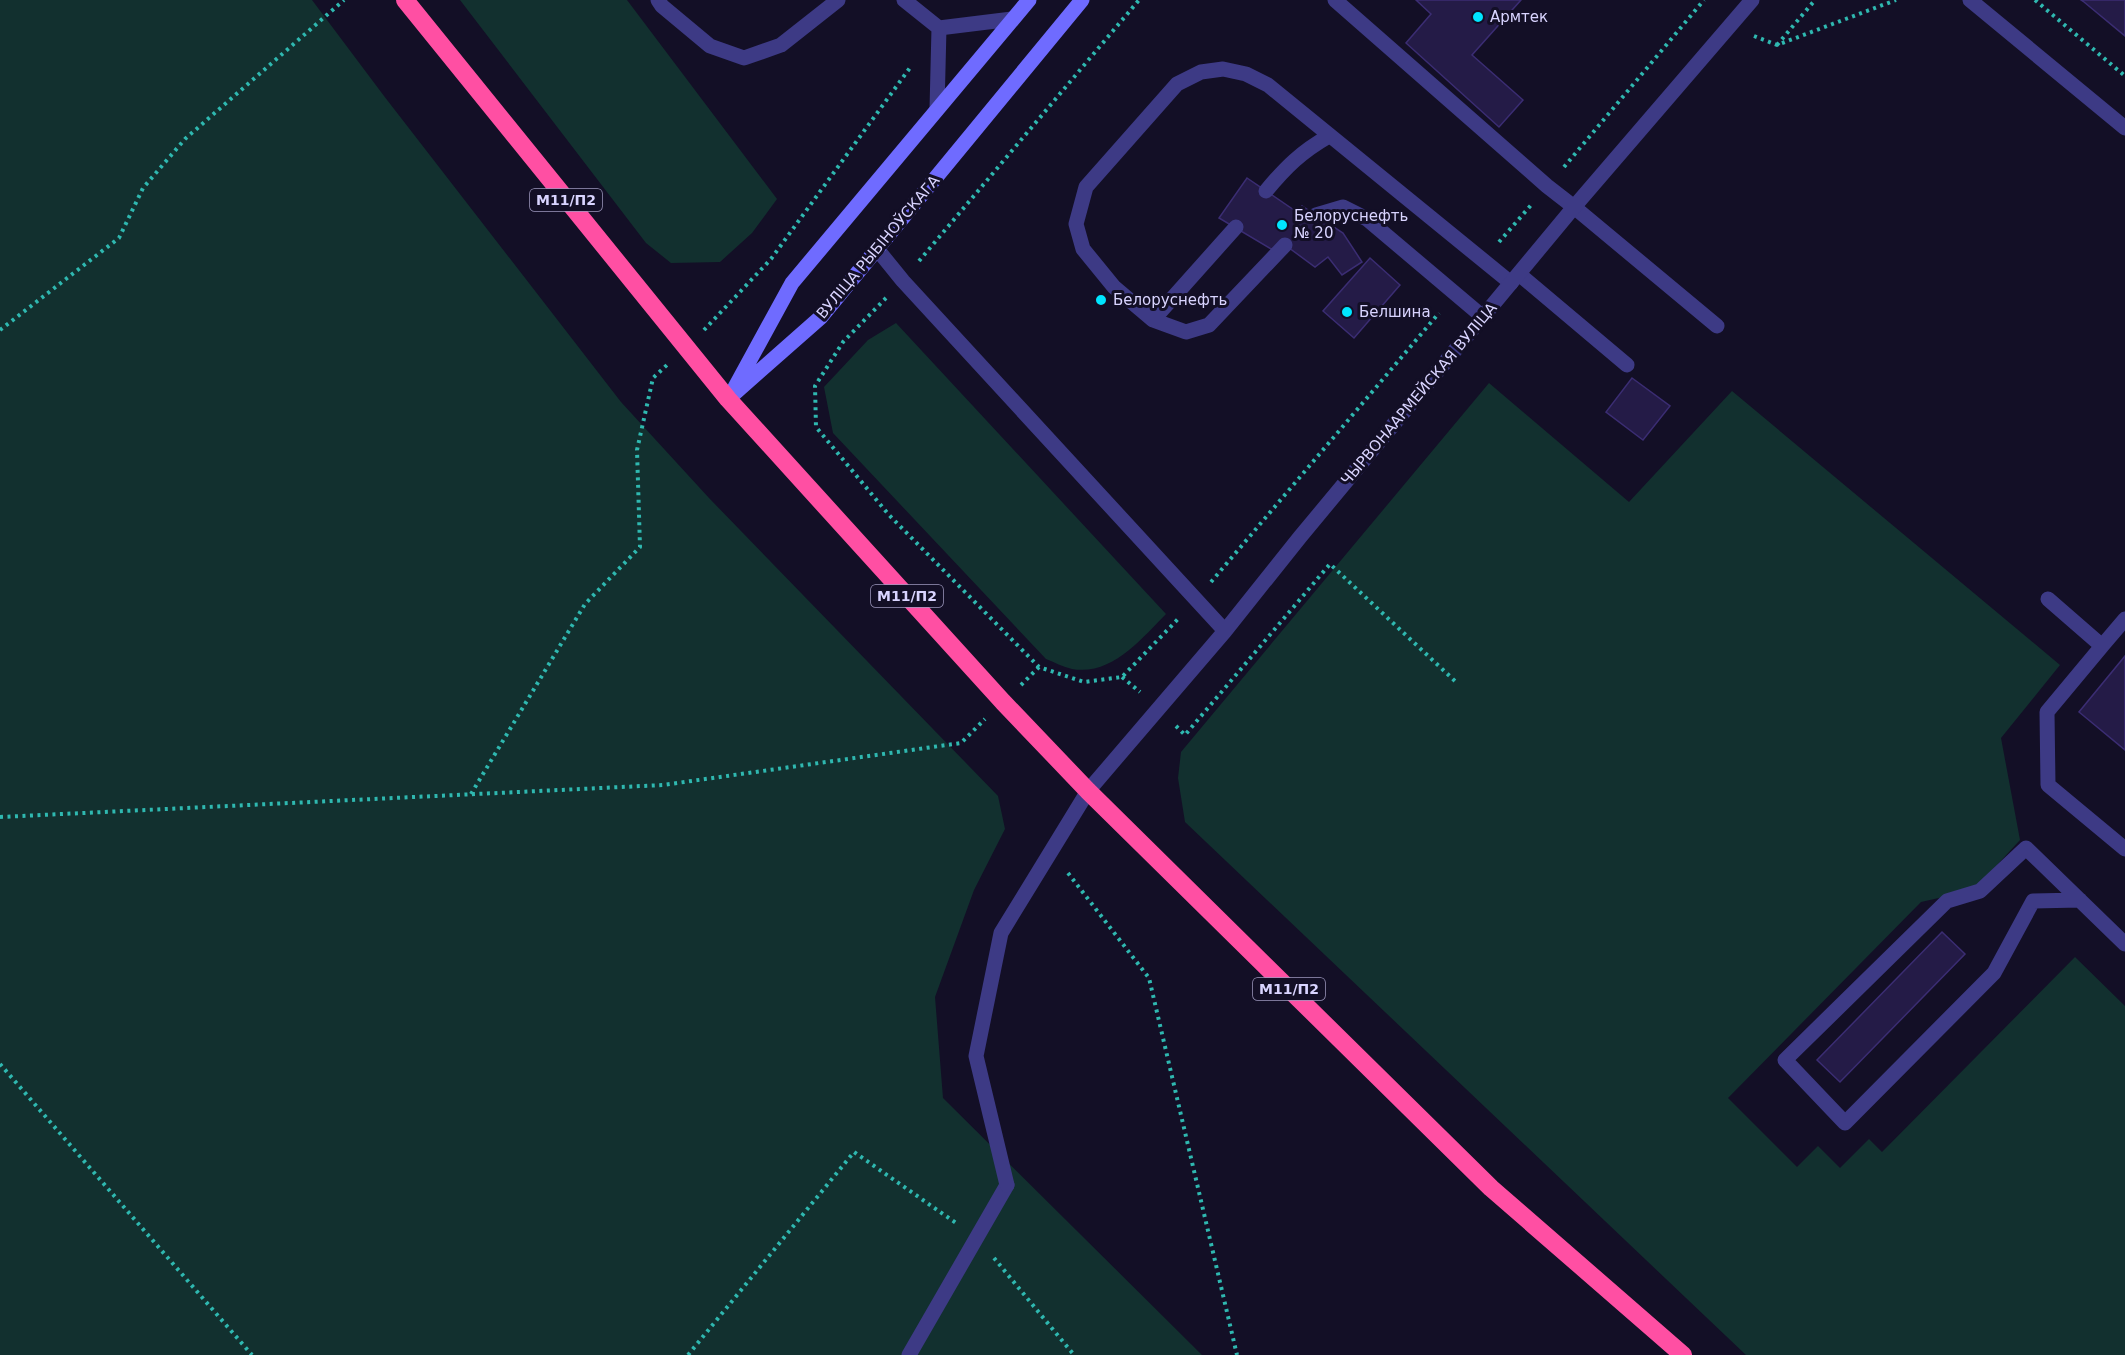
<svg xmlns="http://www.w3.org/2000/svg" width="2125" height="1355" font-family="'DejaVu Sans',sans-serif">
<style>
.green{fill:#12302f}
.building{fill:#241b47;stroke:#3b2d73;stroke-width:1.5}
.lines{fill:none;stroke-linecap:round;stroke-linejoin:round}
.path{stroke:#2fb8b0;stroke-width:4;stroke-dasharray:3 4.5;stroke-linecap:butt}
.lane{stroke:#3d3a85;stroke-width:15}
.street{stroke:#3d3a85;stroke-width:15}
.secondary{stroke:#6f6bff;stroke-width:15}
.highway{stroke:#ff4fa3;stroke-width:18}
.poi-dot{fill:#00e5ff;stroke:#130f26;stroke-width:2}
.labels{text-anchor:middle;stroke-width:6;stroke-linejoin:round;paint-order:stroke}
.shield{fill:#130f26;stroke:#9e99be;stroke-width:1.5}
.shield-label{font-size:14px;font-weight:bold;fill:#d9d4ff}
.poi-label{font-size:15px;fill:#d9d4ff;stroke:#130f26;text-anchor:start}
.street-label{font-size:15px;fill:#d9d4ff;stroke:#130f26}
</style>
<rect width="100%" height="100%" fill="#130f26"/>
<!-- green -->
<path class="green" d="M0 0H312L384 96 621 402 709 498 998 796 1005 829 974 890 935 997 943 1098 1202 1355H0Z
M460 0H627L777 199 752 233 720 262 671 263 646 243Z
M896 323 1166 614C1141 639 1112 676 1072 669 1063 667 1054 662 1046 659L833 433 824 387 868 340Z
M1489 383 1629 502 1732 391 2060 665 2001 738 2020 840 1974 890 1921 902 1728 1098 1797 1167 1818 1146 1840 1168 1869 1139 1882 1152 2075 957 2125 1006V1355H1746L1185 822 1178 778 1181 752Z"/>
<!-- building -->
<path class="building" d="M1416 0H1521L1472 55 1523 100 1499 127 1406 43 1431 14Z
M2081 0H2125V36L2084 2Z
M1247 178 1297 212 1302 206 1343 233 1362 262 1342 275 1328 257 1315 267 1285 245 1271 249 1219 218Z
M1370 258 1400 285 1354 338 1323 311Z
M1632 378 1670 406 1643 440 1606 412Z
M2125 656V750L2079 712Z
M1942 932 1965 954 1840 1082 1817 1060Z"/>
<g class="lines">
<!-- path -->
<path class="path" d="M2035 0 2125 76
M1754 36 1777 45 1896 0
M1777 45 1815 0
M1564 167 1704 0
M1499 242 1532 204
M919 261 1139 0
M886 298 843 342 815 386 816 427 889 515 1039 667 1084 682 1122 677 1180 617
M0 330 119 238 143 188 185 139 344 0
M704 330 771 259 912 65
M1211 582 1439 313
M1122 677 1140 692
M1021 685 1039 667
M1176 726 1185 735 1330 564 1456 682
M471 794 585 604 640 547 637 450 653 378 668 364
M0 817 663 785 961 743 985 719
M1068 873 1149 978 1237 1355
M0 1064 252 1355
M994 1258 1074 1355
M688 1355 854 1152 956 1223"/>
<!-- lane -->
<path class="lane" d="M658 0 662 6 710 46 744 58 781 45 838 0
M904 0 939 28 1012 19
M1970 0 2125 128
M937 109 939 28
M1266 191C1286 167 1301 152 1329 136
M1574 207 1717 326
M1316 215 1343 207 1367 219 1483 317
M1285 245 1209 325 1186 332 1153 320 1114 287 1083 249 1076 224 1086 187 1177 84 1201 72 1223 69 1246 74 1268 85 1511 283
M1519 274 1627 365
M1153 320 1236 227
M2048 599 2102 646 2125 619
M2102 646 2047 712 2048 785 2125 849
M2080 900 2033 901 1994 973 1845 1123 1785 1060 1947 901 1980 891 2026 848 2125 944
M909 1355 1007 1185"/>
<!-- street -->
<path class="street" d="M1335 0 1547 186 1574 207
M877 249 903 281 1225 631
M1007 1185 976 1056 1001 933 1088 791 1225 631 1300 537 1574 207 1752 0"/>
<!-- secondary -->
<path class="secondary" d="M734 389 792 283 1029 0
M728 399 821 317 1082 0"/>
<!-- highway -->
<path class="highway" d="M405 0 728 399 1003 702 1088 791 1491 1188 1683 1355"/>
</g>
<!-- markers -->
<g class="poi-dot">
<circle cx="1478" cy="17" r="6"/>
<circle cx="1282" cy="225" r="6"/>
<circle cx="1101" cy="300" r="6"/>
<circle cx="1347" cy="312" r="6"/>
</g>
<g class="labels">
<!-- shield labels -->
<g class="shield">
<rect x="530" y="189" width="72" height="22" rx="4.5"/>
<rect x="871" y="585" width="72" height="22" rx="4.5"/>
<rect x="1253" y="978" width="72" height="22" rx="4.5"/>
</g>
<g class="shield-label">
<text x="566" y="205">М11/П2</text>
<text x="907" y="601">М11/П2</text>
<text x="1289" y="994">М11/П2</text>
</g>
<!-- poi labels -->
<g class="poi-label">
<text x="1490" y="22">Армтек</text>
<text x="1294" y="221">Белоруснефть<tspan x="1294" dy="17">№ 20</tspan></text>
<text x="1113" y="305">Белоруснефть</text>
<text x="1359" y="317">Белшина</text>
</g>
<!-- street labels -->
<g class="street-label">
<text transform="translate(878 247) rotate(-50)" y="5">ВУЛІЦА РЫБІНОЎСКАГА</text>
<text transform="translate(1419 394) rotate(-50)" y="5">ЧЫРВОНААРМЕЙСКАЯ ВУЛІЦА</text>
</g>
</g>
</svg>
